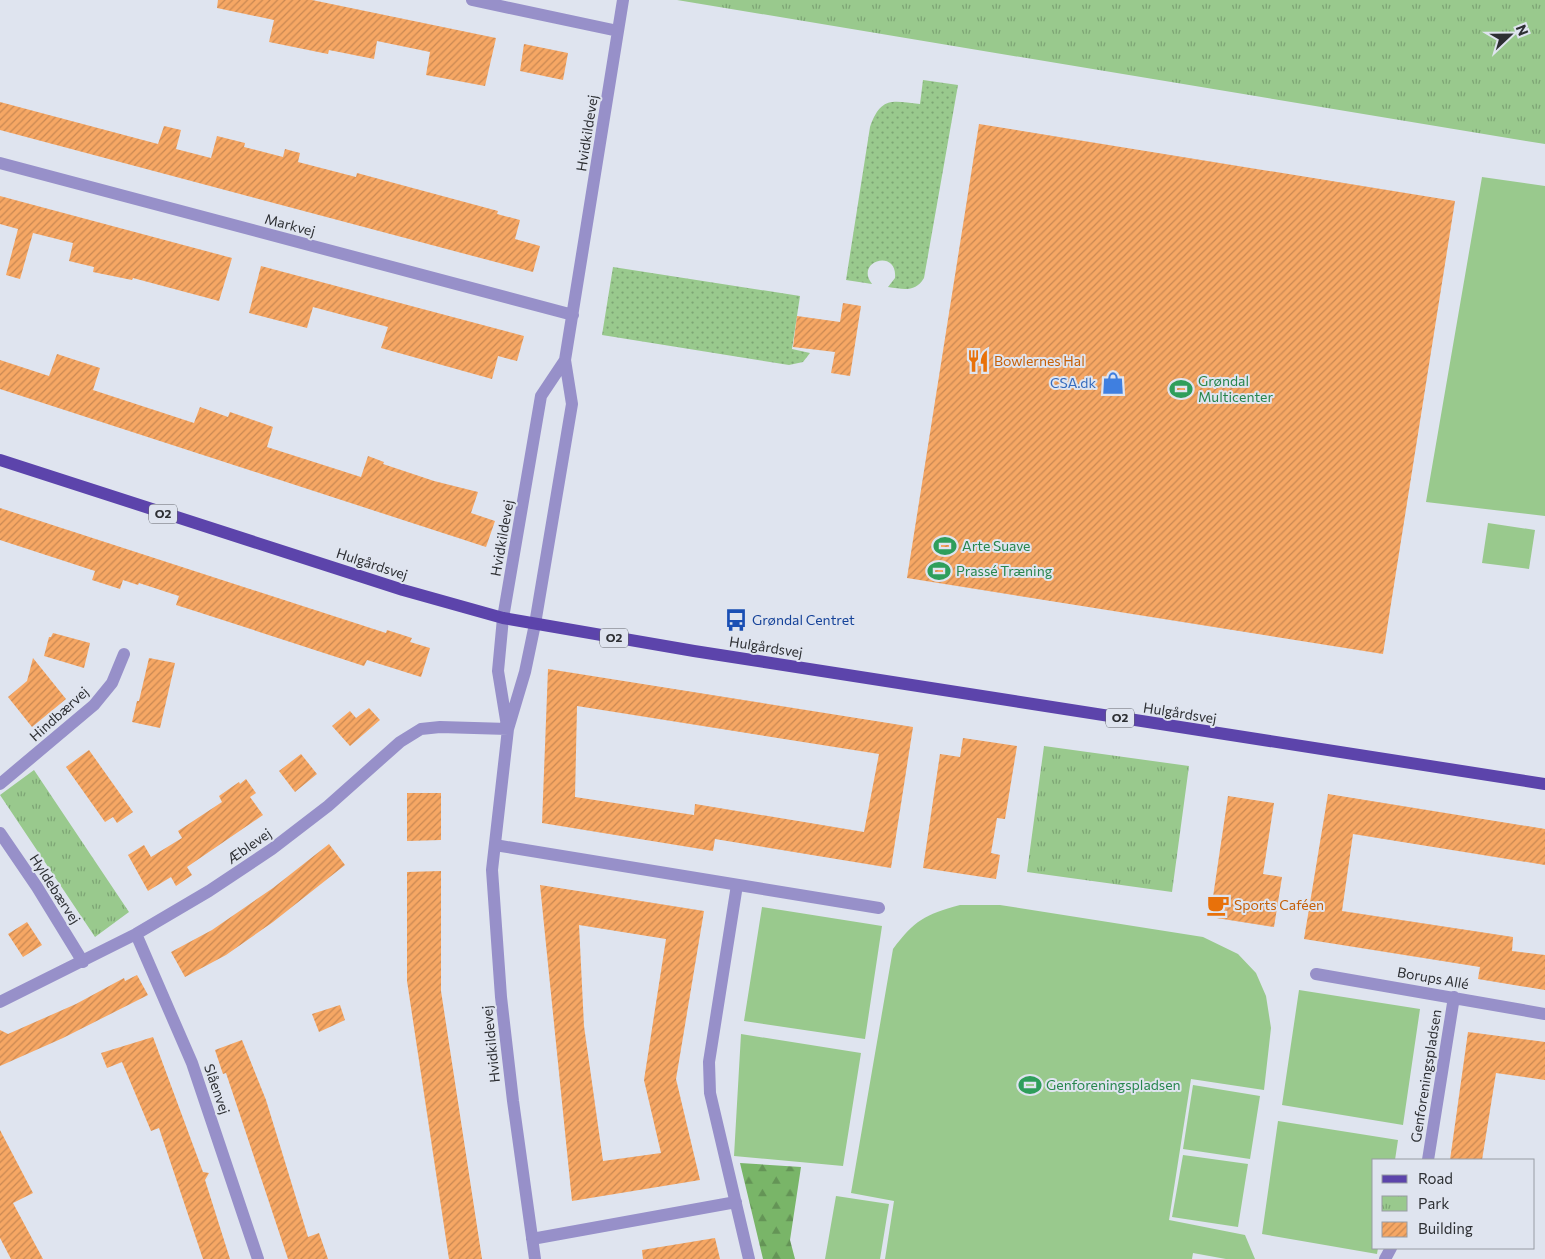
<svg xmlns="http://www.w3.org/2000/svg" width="1545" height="1259" font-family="Commissioner,sans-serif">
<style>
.grass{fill:url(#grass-dots)}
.forest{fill:url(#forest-firs)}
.park{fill:url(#park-tufts)}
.pitch{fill:#99c98d}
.building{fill:url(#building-hatch);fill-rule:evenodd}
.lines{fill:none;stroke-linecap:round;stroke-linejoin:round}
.minor{stroke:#9790c9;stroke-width:12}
.major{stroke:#5c44ab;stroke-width:12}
.labels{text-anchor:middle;stroke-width:4;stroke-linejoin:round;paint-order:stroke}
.shield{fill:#dfe4ef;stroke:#62656b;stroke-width:1}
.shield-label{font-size:12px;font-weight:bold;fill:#2d2f33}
.street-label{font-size:14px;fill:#2d2f33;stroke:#dfe4ef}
.food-label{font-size:14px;fill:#c56008;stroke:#dfe4ef;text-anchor:start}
.leisure-label{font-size:14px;fill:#27864d;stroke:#dfe4ef;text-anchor:start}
.shop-label{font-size:14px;fill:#366cbe;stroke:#dfe4ef;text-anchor:end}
.transit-label{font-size:14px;fill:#164399;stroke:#dfe4ef;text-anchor:start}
</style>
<defs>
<pattern id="grass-dots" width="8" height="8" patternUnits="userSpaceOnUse" patternTransform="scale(1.25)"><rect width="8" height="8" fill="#99c98d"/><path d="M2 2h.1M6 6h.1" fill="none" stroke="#7da474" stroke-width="1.8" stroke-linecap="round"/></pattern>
<pattern id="forest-firs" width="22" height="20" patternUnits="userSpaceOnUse" patternTransform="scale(1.25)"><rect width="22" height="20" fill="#79b568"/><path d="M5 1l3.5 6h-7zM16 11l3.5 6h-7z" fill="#649456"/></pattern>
<pattern id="park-tufts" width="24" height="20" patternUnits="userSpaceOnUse" patternTransform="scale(1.25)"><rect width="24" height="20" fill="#99c98d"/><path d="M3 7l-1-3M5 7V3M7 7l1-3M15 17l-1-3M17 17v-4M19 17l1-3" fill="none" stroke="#7da474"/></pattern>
<pattern id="building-hatch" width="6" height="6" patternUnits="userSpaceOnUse" patternTransform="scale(1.25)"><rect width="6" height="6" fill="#f6a764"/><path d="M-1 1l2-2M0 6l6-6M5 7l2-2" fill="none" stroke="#c88853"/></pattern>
</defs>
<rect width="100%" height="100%" fill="#dfe4ef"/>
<!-- grass -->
<path class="grass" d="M923 80 958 85 924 278C915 293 903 289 888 287L895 278C898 248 854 261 872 284L846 280 870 127C881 96 892 101 920 104Z
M613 267 800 296 792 349 810 353 803 362 789 365 602 335Z"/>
<!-- forest -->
<path class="forest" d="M740 1163 801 1167 790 1240 795 1259H763Z"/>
<!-- park -->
<path class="park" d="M677 0H1545V144L1526 141Z
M1044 746 1189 766 1172 892 1027 872Z
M34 770 129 912 95 937 0 795Z"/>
<!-- pitch -->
<path class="pitch" d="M1482 177 1545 186V516L1426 502Z
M1488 523 1535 530 1529 569 1482 563Z
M960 905H1000L1203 937 1238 954 1256 973 1266 996 1271 1028 1264 1090 1191 1079 1169 1220 1245 1235 1255 1259H1226L1193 1253 1192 1259H885L894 1201 851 1193 893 949C915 920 924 915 960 905Z
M762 907 882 926 865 1039 744 1021Z
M1299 990 1420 1009 1403 1125 1282 1105Z
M741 1034 861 1053 843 1166 734 1156Z
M1193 1085 1260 1096 1250 1159 1183 1149Z
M1278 1121 1398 1140 1395 1160H1374V1248H1378L1377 1254 1262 1234Z
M1183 1155 1248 1164 1238 1227 1172 1217Z
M836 1196 889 1204 880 1259H825Z"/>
<!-- building -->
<path class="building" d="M218 0H312L496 38 485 86 426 75 430 52 377 41 374 59 329 50 328 54 269 42 274 20 217 8Z
M524 44 568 53 563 80 520 71Z
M0 102 158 144 164 126 181 130 176 149 211 158 217 136 245 143 244 147 283 157 285 149 300 153 298 162 356 177 357 173 498 211 497 214 520 220 515 239 540 246 533 272 0 130Z
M979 124 1455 201 1383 654 907 578Z
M0 196 232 258 219 301 133 278 132 280 93 272 94 267 69 261 73 243 33 233 20 279 6 275 18 229 0 224Z
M261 266 524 336 517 361 498 356 492 379 381 348 388 327 313 307 307 328 249 313Z
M843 303 861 306 850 376 831 373 835 352 793 347 797 316 840 322Z
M57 354 100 368 93 390 194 423 200 407 228 417 230 412 273 427 267 447 361 477 368 456 384 462 383 464 434 481 478 492 471 513 495 521 486 547 0 389V360L49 376Z
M0 508 386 633 387 630 412 638 410 642 430 648 421 677 367 660 364 666 198 612 176 605 179 596 139 583 138 585 123 580 120 589 92 580 95 571 0 540Z
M53 633 90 643 84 668 44 656 49 637H51Z
M33 658 66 699 32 727 8 697 27 681Z
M149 658 175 663 160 728 132 722 137 701H139Z
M548 669 913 727 891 868 715 839 713 851 542 823ZM577 706 879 754 864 832 695 804 694 815 575 797Z
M369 708 380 720 350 746 332 726 350 711 356 718Z
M963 738 1017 746 1005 819 997 818 991 853 1000 855 996 879 923 868 940 754 960 757Z
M89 750 133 812 117 823 113 817 105 822 66 767Z
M301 754 317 774 295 792 279 771Z
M246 779 256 793 250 797 263 815 187 867 192 875 176 886 171 877 148 891 128 855 144 845 151 857 182 838 178 831 222 802 219 796 239 782 240 784Z
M407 793H441V840L407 841Z
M1328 794 1545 829V865L1353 834 1342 911 1513 937 1512 951 1545 955V990L1478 979 1480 967 1304 939Z
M1228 796 1274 803 1263 874 1282 877 1274 927 1210 917Z
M329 844 345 865 273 922 226 955 185 977 171 952 212 930 273 888Z
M441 871V991L482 1259H449L407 981V872Z
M540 885 704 911 676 1079 700 1180 572 1201ZM579 925 666 939 644 1080 661 1153 603 1161 584 1026Z
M27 922 42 945 23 957 8 934Z
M137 975 148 995 63 1038 0 1066V1030L8 1034 76 1004 124 978 125 981Z
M340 1005 345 1020 319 1032 312 1014Z
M1468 1032 1545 1042V1080L1496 1073 1482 1160H1450Z
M153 1037 203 1172 209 1173 205 1180 230 1259H203L159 1128 151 1131 122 1062 107 1068 101 1053Z
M242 1040 266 1100 308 1237 319 1233 328 1259H288L226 1073 223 1074 215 1050Z
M0 1130 33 1193 13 1203 43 1259H11L0 1238Z
M715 1238 720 1259H643L642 1250Z"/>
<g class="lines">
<!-- minor -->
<path class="minor" d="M472 0 618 31
M0 163 573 315
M507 726 498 671 503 618 541 396 565 360
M0 784 94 705 112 683 124 654
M0 833 37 887 83 962
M495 845 879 908
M737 885 709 1062 710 1093 749 1259
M136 934 192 1063 258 1259
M1316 974 1545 1014
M0 1002 136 934 209 891 272 849 328 806 400 742 421 729 440 727 508 729
M1428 1160 1454 997
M532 1239 736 1202
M535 1259 513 1101 501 997 492 870 508 729 525 672 535 624 572 404 565 360 623 0
M1385 1259 1391 1248"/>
<!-- major -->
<path class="major" d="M0 460 403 590 503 618 694 651 1545 784"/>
</g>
<!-- icons -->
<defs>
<symbol id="restaurant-bare" viewBox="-9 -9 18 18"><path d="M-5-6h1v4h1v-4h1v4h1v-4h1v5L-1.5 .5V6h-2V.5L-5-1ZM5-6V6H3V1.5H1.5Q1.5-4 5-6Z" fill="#e8710a" stroke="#dfe4ef" stroke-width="2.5" paint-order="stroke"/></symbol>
<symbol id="shop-bare" viewBox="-9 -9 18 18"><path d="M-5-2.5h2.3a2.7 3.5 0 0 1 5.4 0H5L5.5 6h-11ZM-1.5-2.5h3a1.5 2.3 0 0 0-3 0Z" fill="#3f7fe0" stroke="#dfe4ef" stroke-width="2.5" paint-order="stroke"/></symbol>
<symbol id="stadium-bare" viewBox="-9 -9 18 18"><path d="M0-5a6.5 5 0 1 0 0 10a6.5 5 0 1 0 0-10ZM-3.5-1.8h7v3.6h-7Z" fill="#2e9e5b" stroke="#dfe4ef" stroke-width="2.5" paint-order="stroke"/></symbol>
<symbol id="bus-bare" viewBox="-9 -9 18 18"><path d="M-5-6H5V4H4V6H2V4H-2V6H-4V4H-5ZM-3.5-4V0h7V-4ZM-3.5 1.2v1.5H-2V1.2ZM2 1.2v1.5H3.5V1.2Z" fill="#1a4fb4" stroke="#dfe4ef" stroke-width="2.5" paint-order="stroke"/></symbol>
<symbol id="cafe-bare" viewBox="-9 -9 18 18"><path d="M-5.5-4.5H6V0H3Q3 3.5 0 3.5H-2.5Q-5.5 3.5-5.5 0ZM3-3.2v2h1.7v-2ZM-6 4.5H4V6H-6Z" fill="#e8710a" stroke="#dfe4ef" stroke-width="2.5" paint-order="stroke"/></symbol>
</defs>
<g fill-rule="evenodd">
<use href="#restaurant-bare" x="962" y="345" width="32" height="32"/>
<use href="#shop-bare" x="1097" y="367" width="32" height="32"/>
<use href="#stadium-bare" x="1165" y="373" width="32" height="32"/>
<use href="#stadium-bare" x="929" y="530" width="32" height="32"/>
<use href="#stadium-bare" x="923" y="555" width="32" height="32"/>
<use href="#bus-bare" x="720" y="604" width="32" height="32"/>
<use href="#cafe-bare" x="1202" y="889" width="32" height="32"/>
<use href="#stadium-bare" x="1014" y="1069" width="32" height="32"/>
</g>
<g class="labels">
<!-- shield labels -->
<g class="shield">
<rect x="149" y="504.5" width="28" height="19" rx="4"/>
<rect x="600" y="628.5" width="28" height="19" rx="4"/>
<rect x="1106" y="708.5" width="28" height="19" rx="4"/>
</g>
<g class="shield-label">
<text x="163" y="518">O2</text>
<text x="614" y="642">O2</text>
<text x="1120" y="722">O2</text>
</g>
<!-- street labels -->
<g class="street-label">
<text transform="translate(587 133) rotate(-81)" y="5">Hvidkildevej</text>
<text transform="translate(290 225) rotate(15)" y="5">Markvej</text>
<text transform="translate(502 538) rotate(-80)" y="5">Hvidkildevej</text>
<text transform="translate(372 564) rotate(18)" y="5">Hulgårdsvej</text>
<text transform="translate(766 647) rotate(9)" y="5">Hulgårdsvej</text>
<text transform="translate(1180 713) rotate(9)" y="5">Hulgårdsvej</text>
<text transform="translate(59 714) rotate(-42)" y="5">Hindbærvej</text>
<text transform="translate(249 846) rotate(-35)" y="5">Æblevej</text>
<text transform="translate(55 889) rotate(57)" y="5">Hyldebærvej</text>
<text transform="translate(1433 978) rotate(10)" y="5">Borups Allé</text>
<text transform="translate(491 1044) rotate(-96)" y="5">Hvidkildevej</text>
<text transform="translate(1426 1076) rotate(-81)" y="5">Genforeningspladsen</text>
<text transform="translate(217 1089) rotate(71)" y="5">Slåenvej</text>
</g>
<!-- food labels -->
<g class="food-label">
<text x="994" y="366">Bowlernes Hal</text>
<text x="1234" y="910">Sports Caféen</text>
</g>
<!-- leisure labels -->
<g class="leisure-label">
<text x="1198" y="386">Grøndal<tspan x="1198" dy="16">Multicenter</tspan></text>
<text x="962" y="551">Arte Suave</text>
<text x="956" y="576">Prassé Træning</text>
<text x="1046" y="1090">Genforeningspladsen</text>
</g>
<!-- shop labels -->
<g class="shop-label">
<text x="1096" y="388">CSA.dk</text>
</g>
<!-- transit labels -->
<g class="transit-label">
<text x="752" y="625">Grøndal Centret</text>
</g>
</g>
<!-- legend -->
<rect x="1372" y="1159" width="162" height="90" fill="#dfe4ef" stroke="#989ca4"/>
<rect x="1382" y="1175" width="25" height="8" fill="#5c44ab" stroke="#989ca4"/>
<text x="1418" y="1184" font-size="15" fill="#2d2f33">Road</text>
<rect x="1382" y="1196" width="25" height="15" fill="url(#park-tufts)" stroke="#989ca4"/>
<text x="1418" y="1209" font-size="15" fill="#2d2f33">Park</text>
<rect x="1382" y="1222" width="25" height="15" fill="url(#building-hatch)" stroke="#989ca4"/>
<text x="1418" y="1234" font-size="15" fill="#2d2f33">Building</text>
<!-- north arrow -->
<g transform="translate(1510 35) rotate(68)" stroke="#dfe4ef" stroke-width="4" paint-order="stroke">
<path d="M0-4L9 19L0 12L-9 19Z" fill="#2d2f33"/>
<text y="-8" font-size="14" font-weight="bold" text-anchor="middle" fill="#2d2f33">N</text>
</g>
</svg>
